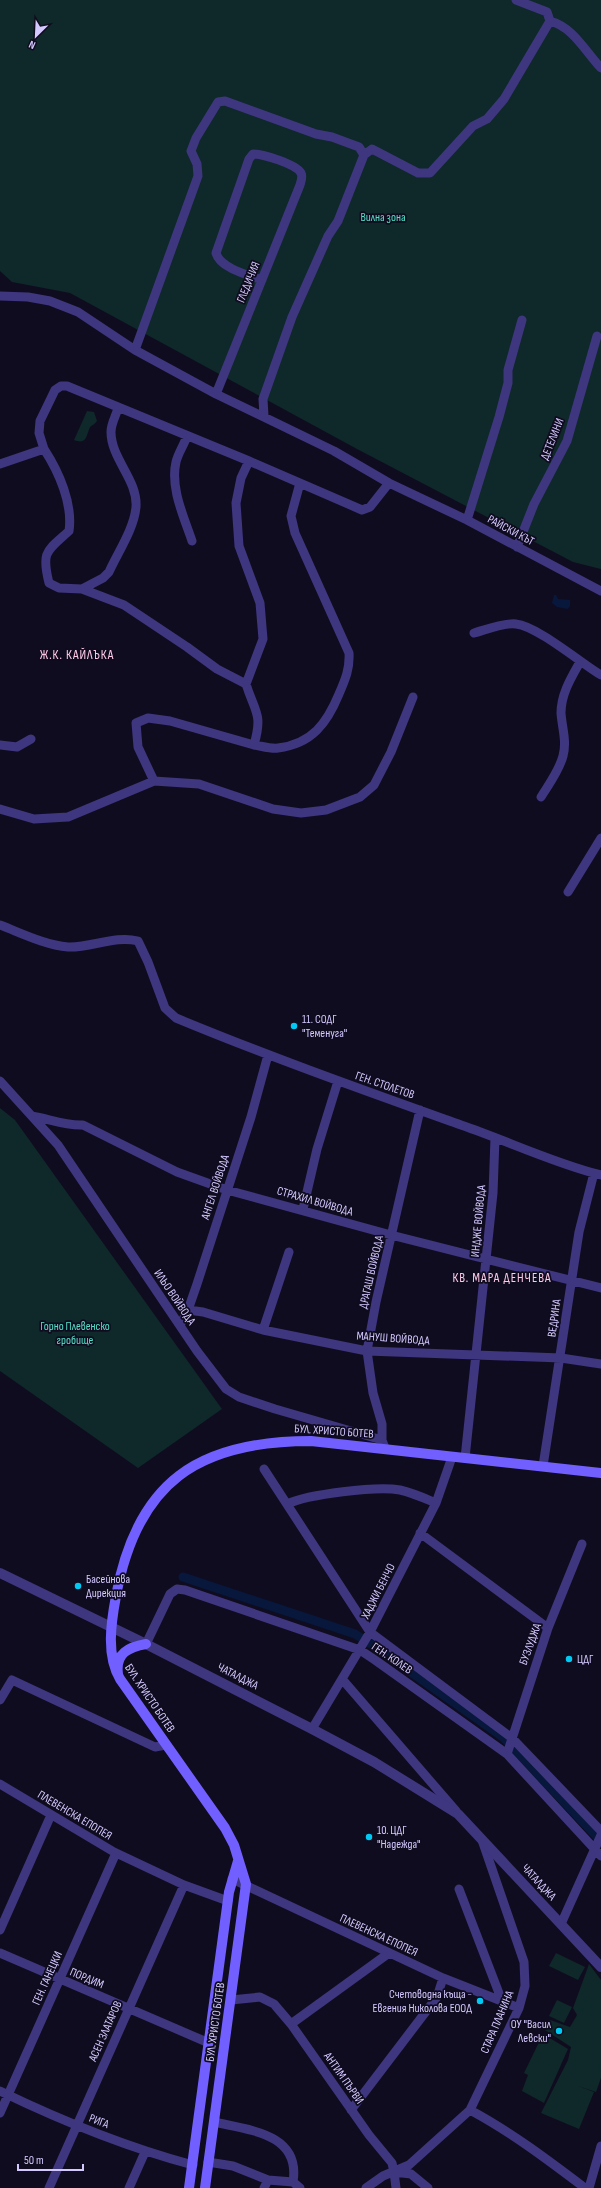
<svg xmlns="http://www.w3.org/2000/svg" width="601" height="2188" font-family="'Sofia Sans Condensed',sans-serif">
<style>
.green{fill:#0f2829}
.water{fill:#08173c}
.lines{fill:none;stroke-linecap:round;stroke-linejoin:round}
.canal{stroke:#08173c;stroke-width:9}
.minor{stroke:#3e367f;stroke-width:9}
.tertiary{stroke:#3e367f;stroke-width:10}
.secondary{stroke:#7160ff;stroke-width:10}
.poi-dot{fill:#00c9f4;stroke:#100c1f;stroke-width:1.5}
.labels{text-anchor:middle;stroke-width:3.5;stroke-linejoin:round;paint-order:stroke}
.park-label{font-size:12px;fill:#54e0c8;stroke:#100c1f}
.street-label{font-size:12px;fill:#d4c9ff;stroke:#100c1f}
.poi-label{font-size:12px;fill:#d4c9ff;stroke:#100c1f;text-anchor:start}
.neighbourhood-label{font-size:13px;letter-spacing:1px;fill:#ffcbe8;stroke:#100c1f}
</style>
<rect width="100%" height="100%" fill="#100c1f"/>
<!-- green -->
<path class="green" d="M0 0H601V569L573 562 357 449 70 293 12 282 0 271Z
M87 411 94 412 97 421C95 424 92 425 90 427 86 436 87 445 74 440Z
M0 1108 15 1120 222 1409 138 1468 0 1371Z
M556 1953 585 1967 578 1980 549 1966Z
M589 1964 601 1980V2078L596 2092 578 2086 594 2092 579 2129 541 2113 568 2060 571 2047 545 2030 550 2020 570 2027 577 2015 573 2008Z
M557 2000 572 2007 564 2023 549 2016Z
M543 2034 568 2049 544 2103 522 2091 528 2075 524 2073Z"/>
<!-- water -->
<path class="water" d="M554 595H556L558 599 570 600V606L568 609 557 607 552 603Z"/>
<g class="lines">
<!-- canal -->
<path class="canal" d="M183 1577 355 1634 374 1646 503 1737 601 1841"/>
<!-- minor -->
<path class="minor" d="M550 21C573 27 585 51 601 68
M0 296 28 297 50 301 78 312 135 350 216 394 334 451 389 483
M135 350 198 176 197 164 191 151 196 138 218 102 225 101 316 134 332 137 359 147 364 155
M216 394 300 185C301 181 303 177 301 173 296 164 263 154 253 154L249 159 216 253C220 268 248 275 262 280
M264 416 263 399 292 317 328 236 338 221 364 155 372 149 418 173H430L473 126 487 119 504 99 550 21 547 12 516 0
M187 436C184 445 178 453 176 462 170 488 184 517 192 541
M44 449C59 472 73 504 69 531 47 551 41 551 49 583L59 588 82 589 124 605 187 647 217 669 246 684C255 713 263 713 254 745L170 721 148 718 136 723 138 747 154 781
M0 464 44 449 39 433 40 421 55 390 61 386H67L249 461 362 510 370 507 389 483 467 520 601 591
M467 520 499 417 508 383V370L522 320
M517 547 534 504 567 441 597 336
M82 589 103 578 109 572C118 552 134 529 136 507 138 480 111 459 111 432 111 423 116 416 118 408
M474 633C485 630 506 622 516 624 537 626 581 663 601 675
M246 684 263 639 260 603 239 546 236 503 241 478 249 461
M0 745 17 747 31 739
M254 745C261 746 271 749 278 748 312 744 327 723 339 694 345 680 350 669 349 653L295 533 291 516 300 483
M541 797C549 784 559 771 563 756 567 741 562 728 561 713 561 694 571 678 580 662
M0 809 34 819 68 817 154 781 199 784 273 809 301 813 326 810 360 797 374 785 391 752 413 697
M568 892 601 838
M0 925C21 933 45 945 68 947 91 948 115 935 138 941L148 962 165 1008 176 1018C270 1057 366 1091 461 1125 508 1141 553 1163 601 1175
M0 1081 58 1145 197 1351 226 1389 239 1397 275 1409 382 1440 385 1448
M32 1116C49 1119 66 1126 83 1125L177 1172 227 1190 391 1235 601 1288
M303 1209 317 1149 338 1081
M188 1310 203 1312 263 1330 367 1351 561 1358 601 1364
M180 1325 188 1310 197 1284 251 1117 268 1055
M263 1330 289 1252
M382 1440V1424L373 1393 367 1351 376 1302 420 1110
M465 1458 493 1193 495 1138
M543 1466 579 1232 594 1173
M264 1469 370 1632 512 1738 601 1831
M287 1504C309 1494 376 1486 400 1490 413 1493 424 1498 436 1503
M420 1533 548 1628
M146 1644 170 1594 177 1589 185 1590 360 1650 375 1660 507 1754 601 1856
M342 1679 456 1811
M0 1700 12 1680 155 1747 166 1745
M312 1729 370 1632 436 1503 452 1457
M507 1754 548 1628 582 1544
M0 1784 114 1852 184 1885 228 1901
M232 1879 443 1978 519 2008
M459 1889 502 2001
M561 1924 601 1835
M0 1930 51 1815
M0 1953 209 2043
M231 2000 260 1997 274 2004 291 2024 369 2135 392 2163 394 2172 411 2174 428 2188
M291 2024 389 1953
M0 2091C62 2121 126 2147 193 2165
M351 2110 437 1997 443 1978
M470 2110C511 2132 548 2160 585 2188
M0 2113 116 1853
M214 2122C248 2130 301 2133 293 2182
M208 2162 233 2166 268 2180
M394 2172 396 2188
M49 2188 184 1885
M129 2188 145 2152
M264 2188 268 2180 293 2182 300 2188
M366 2188 383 2176 409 2165 470 2110 519 2008 525 1986 524 1962 482 1840
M589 2188 601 2146"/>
<!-- tertiary -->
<path class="tertiary" d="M0 1573 146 1644 312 1729 374 1762 458 1814 601 1967"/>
<!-- secondary -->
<path class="secondary" d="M118 1674C115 1653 129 1647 146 1644
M189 2188 229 1892 238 1861
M205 2188 246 1884 234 1845 225 1828 120 1679C106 1655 111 1623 116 1596 137 1482 198 1441 311 1441L601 1473"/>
</g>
<!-- markers -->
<g class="poi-dot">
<circle cx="294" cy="1026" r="4"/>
<circle cx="78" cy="1586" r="4"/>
<circle cx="569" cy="1659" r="4"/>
<circle cx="369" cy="1837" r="4"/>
<circle cx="480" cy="2001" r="4"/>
<circle cx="559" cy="2031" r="4"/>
</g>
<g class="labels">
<!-- park labels -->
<g class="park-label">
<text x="383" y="221">Вилна зона</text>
<text x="75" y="1330">Горно Плевенско<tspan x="75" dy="14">гробище</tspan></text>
</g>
<!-- street labels -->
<g class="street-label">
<text transform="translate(248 282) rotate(-68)" y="4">ГЛЕДИЧИЯ</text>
<text transform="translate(552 439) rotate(-68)" y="4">ДЕТЕЛИНИ</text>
<text transform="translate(511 530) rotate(28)" y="4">РАЙСКИ КЪТ</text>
<text transform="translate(385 1085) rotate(19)" y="4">ГЕН. СТОЛЕТОВ</text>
<text transform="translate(215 1187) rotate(-72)" y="4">АНГЕЛ ВОЙВОДА</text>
<text transform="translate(315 1201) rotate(16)" y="4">СТРАХИЛ ВОЙВОДА</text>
<text transform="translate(478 1221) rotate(-85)" y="4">ИНДЖЕ ВОЙВОДА</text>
<text transform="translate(371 1272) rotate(-77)" y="4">ДРАГАШ ВОЙВОДА</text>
<text transform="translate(175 1297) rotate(56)" y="4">ИЛЬО ВОЙВОДА</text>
<text transform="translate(554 1318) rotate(-82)" y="4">ВЕДРИНА</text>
<text transform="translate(393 1338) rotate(4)" y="4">МАНУШ ВОЙВОДА</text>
<text transform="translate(334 1431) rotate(4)" y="4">БУЛ. ХРИСТО БОТЕВ</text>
<text transform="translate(378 1591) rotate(-63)" y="4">ХАДЖИ БЕНЧО</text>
<text transform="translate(530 1644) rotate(-70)" y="4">БУЗЛУДЖА</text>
<text transform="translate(392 1658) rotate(34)" y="4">ГЕН. КОЛЕВ</text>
<text transform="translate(238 1676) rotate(27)" y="4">ЧАТАЛДЖА</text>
<text transform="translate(150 1698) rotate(56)" y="4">БУЛ. ХРИСТО БОТЕВ</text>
<text transform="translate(75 1815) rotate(31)" y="4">ПЛЕВЕНСКА ЕПОПЕЯ</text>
<text transform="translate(539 1882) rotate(47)" y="4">ЧАТАЛДЖА</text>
<text transform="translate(379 1935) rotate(25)" y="4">ПЛЕВЕНСКА ЕПОПЕЯ</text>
<text transform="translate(47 1978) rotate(-66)" y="4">ГЕН. ГАНЕЦКИ</text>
<text transform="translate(87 1978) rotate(23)" y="4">ПОРДИМ</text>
<text transform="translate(215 2022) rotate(-82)" y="4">БУЛ. ХРИСТО БОТЕВ</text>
<text transform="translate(497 2022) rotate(-67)" y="4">СТАРА ПЛАНИНА</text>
<text transform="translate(105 2031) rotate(-66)" y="4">АСЕН ЗЛАТАРОВ</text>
<text transform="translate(344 2078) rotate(55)" y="4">АНТИМ ПЪРВИ</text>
<text transform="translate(99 2121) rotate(21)" y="4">РИГА</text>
</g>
<!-- poi labels -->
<g class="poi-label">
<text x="302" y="1023">11. СОДГ<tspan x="302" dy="14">"Теменуга"</tspan></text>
<text x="86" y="1583">Басейнова<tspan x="86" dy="14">Дирекция</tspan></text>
<text x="577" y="1663">ЦДГ</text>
<text x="377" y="1834">10. ЦДГ<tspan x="377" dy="14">"Надежда"</tspan></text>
<text x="472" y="1998" text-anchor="end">Счетоводна къща -<tspan x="472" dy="14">Евгения Николова ЕООД</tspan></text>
<text x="551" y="2028" text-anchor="end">ОУ "Васил<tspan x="551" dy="14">Левски"</tspan></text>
</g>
<!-- neighbourhood labels -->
<g class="neighbourhood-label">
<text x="77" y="659">Ж.К. КАЙЛЪКА</text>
<text x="502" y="1282">КВ. МАРА ДЕНЧЕВА</text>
</g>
</g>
<!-- north arrow -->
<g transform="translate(36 36) rotate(204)" stroke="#100c1f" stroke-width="3" paint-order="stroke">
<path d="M0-3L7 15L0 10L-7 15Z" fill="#d4c9ff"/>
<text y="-6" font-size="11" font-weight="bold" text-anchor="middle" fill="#d4c9ff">N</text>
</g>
<!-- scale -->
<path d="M18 2164v6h65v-6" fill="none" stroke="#d4c9ff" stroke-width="2"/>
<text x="24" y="2164" font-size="12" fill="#d4c9ff" stroke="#100c1f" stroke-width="3" paint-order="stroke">50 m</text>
</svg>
